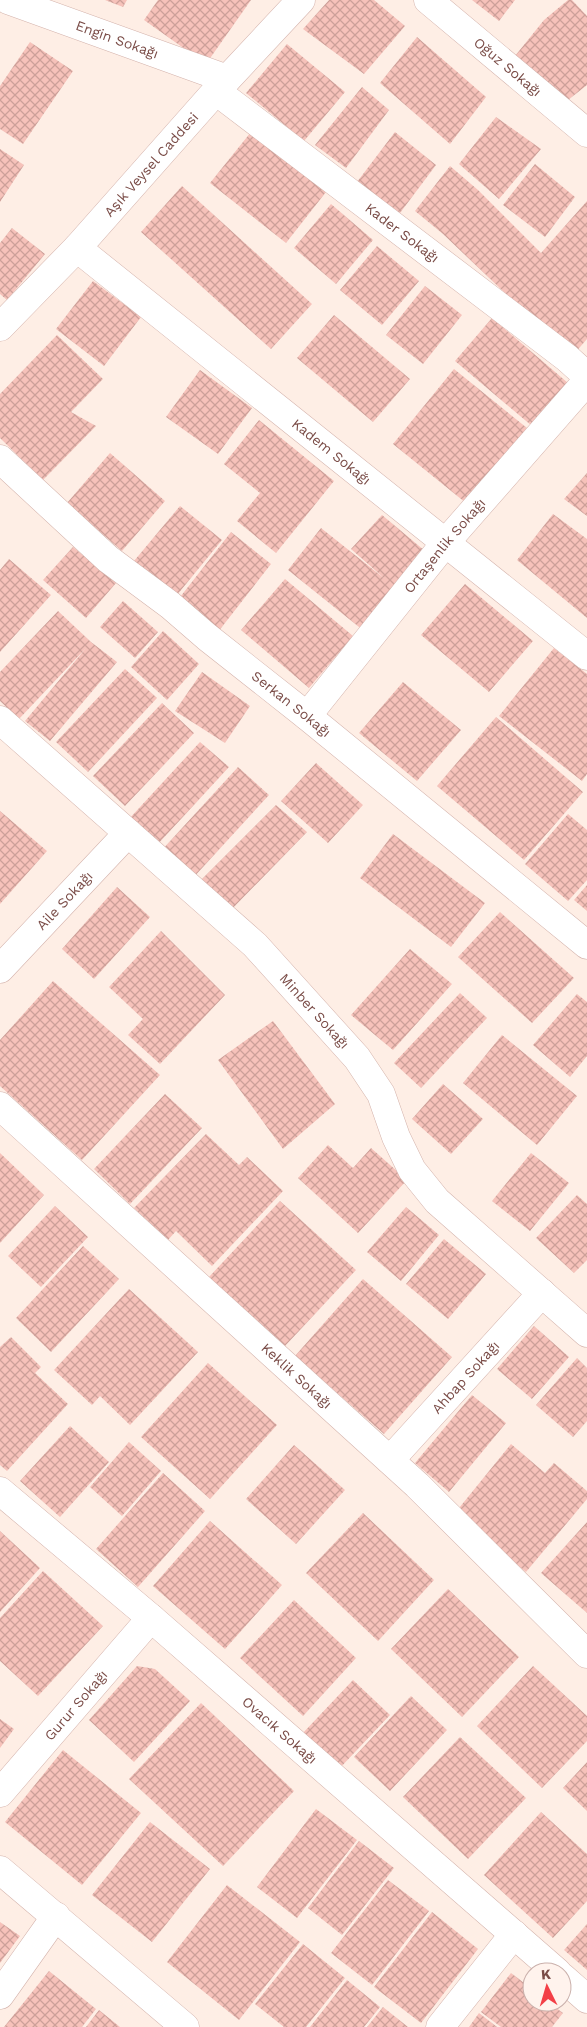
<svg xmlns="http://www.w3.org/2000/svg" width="587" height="2027" font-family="'Work Sans',sans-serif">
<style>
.building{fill:url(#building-cross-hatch)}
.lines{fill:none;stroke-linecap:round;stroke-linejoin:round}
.minor-casing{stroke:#d4b3ac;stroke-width:29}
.tertiary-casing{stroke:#d4b3ac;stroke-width:29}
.minor{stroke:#fff;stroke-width:28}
.tertiary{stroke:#fff;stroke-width:28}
.labels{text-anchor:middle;stroke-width:4;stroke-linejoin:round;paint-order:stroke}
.street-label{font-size:14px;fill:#7a4c47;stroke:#fff3ed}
</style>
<defs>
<pattern id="building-cross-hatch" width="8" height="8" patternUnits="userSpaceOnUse" patternTransform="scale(1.25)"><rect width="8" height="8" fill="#f6c2ba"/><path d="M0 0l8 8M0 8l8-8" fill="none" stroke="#cca099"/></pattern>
</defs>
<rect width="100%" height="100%" fill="#feeee5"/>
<!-- building -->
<path class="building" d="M105 0H127L123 7Z
M158 0H251L206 64 144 20Z
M329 0H374L405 26 364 74 303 29Z
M472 0H515L499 21Z
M568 0H572L587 16V85L568 100 515 56 544 20Z
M417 37 486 97 450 144 380 83Z
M30 42 73 71 23 144 0 129V86Z
M287 44 345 92 304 141 246 93Z
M362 87 389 110 346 168 315 145Z
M496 117 541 149 499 199 459 164Z
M251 132 326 192 286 243 210 183Z
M395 132 436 165 400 213 357 182Z
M0 149 24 165 0 202Z
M535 164 575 197 545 237 503 205Z
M450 166 478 190 541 253 587 201V339L574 354 505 293 443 234 415 211Z
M182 186 312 304 271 349 141 232Z
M331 204 373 240 336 284 294 248Z
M12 228 45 254 7 300 0 294V243Z
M377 246 419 281 382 325 340 290Z
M93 281 141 317 104 366 56 329Z
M425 286 462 315 423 364 386 335Z
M334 315 410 379 373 422 297 358Z
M492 318 568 383 532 426 455 361Z
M57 335 103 379 71 412 96 426 43 480 0 438V394Z
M454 369 527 428 466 503 393 444Z
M200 370 252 408 218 454 166 417Z
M259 420 334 481 276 553 237 521 260 493 224 464Z
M110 453 165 501 122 551 67 503Z
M587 473V516L564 499Z
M180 506 222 540 177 595 134 561Z
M553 514 587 539V618L517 560Z
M382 515 425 551 364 631 288 570 321 528 385 579 351 549Z
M231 532 271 564 218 632 177 601Z
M73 547 116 583 86 618 43 580Z
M9 559 51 595 0 652V570Z
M285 579 353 636 309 688 241 630Z
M465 584 533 641 489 692 421 635Z
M123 601 158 632 135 658 100 627Z
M58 611 91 642 117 662 50 741 25 721 86 648 19 719 0 701V672Z
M163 631 199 664 167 700 131 667Z
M554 648 587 674V774L582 781 499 716Z
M125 669 157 698 88 772 56 742Z
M202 672 250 706 225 743 175 711Z
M403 682 461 730 417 781 359 733Z
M162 703 194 733 125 806 93 776Z
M496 717 583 792 524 860 437 786Z
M200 742 229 767 157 845 129 819Z
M316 763 363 805 328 843 281 801Z
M238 767 269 795 192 879 161 851Z
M276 805 307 832 231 910 197 884Z
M0 811 47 851 0 904Z
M568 814 587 830V880L568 901 525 864Z
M393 834 485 903 451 947 360 878Z
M587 885V911L574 900Z
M117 887 150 917 94 979 62 949Z
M500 912 574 978 532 1023 458 957Z
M161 931 225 995 160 1064 128 1035 143 1019 109 987Z
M410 949 452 984 393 1050 351 1015Z
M53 981 160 1075 82 1160 0 1086V1040Z
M460 993 487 1018 421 1088 394 1063Z
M577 994 587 1002V1056L570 1077 533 1045Z
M273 1021 335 1104 283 1149 218 1060Z
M502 1035 577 1096 537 1145 463 1083Z
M443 1084 483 1119 451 1154 412 1119Z
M165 1094 202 1128 130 1204 94 1169Z
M206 1134 239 1165 247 1157 283 1191 212 1266 176 1231 168 1240 134 1208Z
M328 1145 353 1168 371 1148 407 1180 358 1233 298 1178Z
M0 1153 44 1195 0 1243Z
M531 1153 569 1183 530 1231 492 1201Z
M577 1195 587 1204V1260L574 1273 536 1238Z
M280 1201 356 1270 285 1346 209 1277Z
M55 1206 88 1237 41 1287 8 1256Z
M406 1207 439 1235 401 1281 367 1252Z
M444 1239 486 1274 448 1319 406 1284Z
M83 1246 119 1279 51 1352 16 1318Z
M363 1279 452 1357 384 1434 295 1356Z
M129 1289 198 1352 130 1425 100 1396 92 1405 54 1370Z
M534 1326 569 1357 532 1399 497 1369Z
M11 1337 41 1367 35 1373 68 1404 7 1471 0 1465V1347Z
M577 1358 587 1368V1421L573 1437 536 1405Z
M208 1363 277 1425 210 1499 141 1437Z
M472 1395 506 1423 449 1492 415 1463Z
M70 1426 109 1462 60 1517 20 1481Z
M129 1442 161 1471 122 1516 90 1487Z
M511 1444 545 1473 554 1463 587 1491V1499L526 1572 455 1513Z
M294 1445 345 1490 296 1544 246 1499Z
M163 1473 205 1511 138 1587 96 1549Z
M363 1513 434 1580 378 1641 306 1573Z
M210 1521 282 1585 225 1649 153 1586Z
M587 1522V1613L541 1573Z
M0 1531 40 1568 0 1612Z
M43 1571 103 1626 38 1696 0 1661V1618Z
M448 1589 519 1657 462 1717 391 1649Z
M294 1600 356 1658 303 1716 240 1658Z
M137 1666 155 1669 190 1701 134 1762 89 1720Z
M533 1666 587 1716V1741L542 1788 477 1726Z
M353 1680 390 1715 339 1769 302 1734Z
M411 1696 447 1730 390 1791 354 1757Z
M201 1703 294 1791 223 1866 129 1779Z
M0 1719 14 1729 0 1748Z
M460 1737 526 1798 468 1859 403 1797Z
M63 1750 141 1813 82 1885 5 1822Z
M587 1762V1811L563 1788Z
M316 1809 357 1840 297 1918 257 1887Z
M541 1812 587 1854V1901L553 1938 484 1875Z
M150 1822 210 1869 152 1942 92 1895Z
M359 1841 394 1868 342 1935 308 1908Z
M388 1880 429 1911 372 1985 331 1953Z
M227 1885 300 1942 239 2020 167 1962Z
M432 1912 478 1949 421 2023 374 1987Z
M0 1922 20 1936 0 1963Z
M587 1924V1970L564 1950Z
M303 1944 345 1978 306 2027H284L255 2004Z
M49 1971 96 2009 82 2027H4Z
M511 1973 532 1989V2002H548L563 2013 552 2027H501L481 2012Z
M347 1980 380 2007 364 2027H310Z
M383 2007 408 2027H367Z
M99 2010 120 2027H86Z
M479 2013 497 2027H469Z"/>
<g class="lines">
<defs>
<g id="minor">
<path id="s1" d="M8 0 227 79"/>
<path id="s2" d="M428 0 587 133"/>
<path id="s3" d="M216 91 567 358 587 376"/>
<path id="s4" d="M77 248 587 656"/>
<path id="s5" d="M0 459 108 559 170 605 207 637 307 716 587 945"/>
<path id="s6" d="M307 716 446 542 587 381"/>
<path id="s7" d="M0 720 255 945 357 1058 381 1094 396 1137 412 1170 437 1201 587 1333"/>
<path id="s8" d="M0 969 128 833"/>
<path id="s9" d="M0 1106 417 1485 587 1654"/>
<path id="s10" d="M390 1460 542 1293"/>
<path id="s11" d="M0 1491 151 1618 557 1972"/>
<path id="s12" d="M0 1793 151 1618"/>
<path d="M0 1870 185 2027"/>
<path d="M562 1977 587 1999"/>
<path d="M0 1995 56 1916"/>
<path d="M440 2027 514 1934"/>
</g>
<g id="tertiary">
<path id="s13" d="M0 327 77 248 216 91 301 0"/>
</g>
</defs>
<!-- minor casing -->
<use href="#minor" class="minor-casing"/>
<!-- tertiary casing -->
<use href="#tertiary" class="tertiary-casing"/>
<!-- minor -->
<use href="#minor" class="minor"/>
<!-- tertiary -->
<use href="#tertiary" class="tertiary"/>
</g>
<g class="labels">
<!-- street labels -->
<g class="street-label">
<text dy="5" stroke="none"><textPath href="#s1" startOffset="116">Engin Sokağı</textPath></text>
<text dy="5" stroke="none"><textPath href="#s2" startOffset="104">Oğuz Sokağı</textPath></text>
<text dy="5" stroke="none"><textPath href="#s13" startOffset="222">Aşık Veysel Caddesi</textPath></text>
<text dy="5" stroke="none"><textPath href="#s3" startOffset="234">Kader Sokağı</textPath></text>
<text dy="5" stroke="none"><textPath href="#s4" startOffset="326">Kadem Sokağı</textPath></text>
<text dy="5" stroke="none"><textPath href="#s6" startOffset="219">Ortaşenlik Sokağı</textPath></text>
<text dy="5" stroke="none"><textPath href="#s5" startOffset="381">Serkan Sokağı</textPath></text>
<text dy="5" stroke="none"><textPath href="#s8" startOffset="94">Aile Sokağı</textPath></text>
<text dy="5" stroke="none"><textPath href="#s7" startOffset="429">Minber Sokağı</textPath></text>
<text dy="5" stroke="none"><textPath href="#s9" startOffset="401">Keklik Sokağı</textPath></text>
<text dy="5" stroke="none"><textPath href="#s10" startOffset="112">Ahbap Sokağı</textPath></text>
<text dy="5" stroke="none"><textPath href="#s12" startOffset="116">Gurur Sokağı</textPath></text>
<text dy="5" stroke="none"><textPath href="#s11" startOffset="368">Ovacık Sokağı</textPath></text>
</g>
</g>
<!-- north arrow -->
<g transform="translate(547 1987) rotate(355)"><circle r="24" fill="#fff3ed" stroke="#cab0ab"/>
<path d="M0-4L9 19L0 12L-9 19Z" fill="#f33f47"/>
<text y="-8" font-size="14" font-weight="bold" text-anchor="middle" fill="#7a4c47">K</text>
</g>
</svg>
